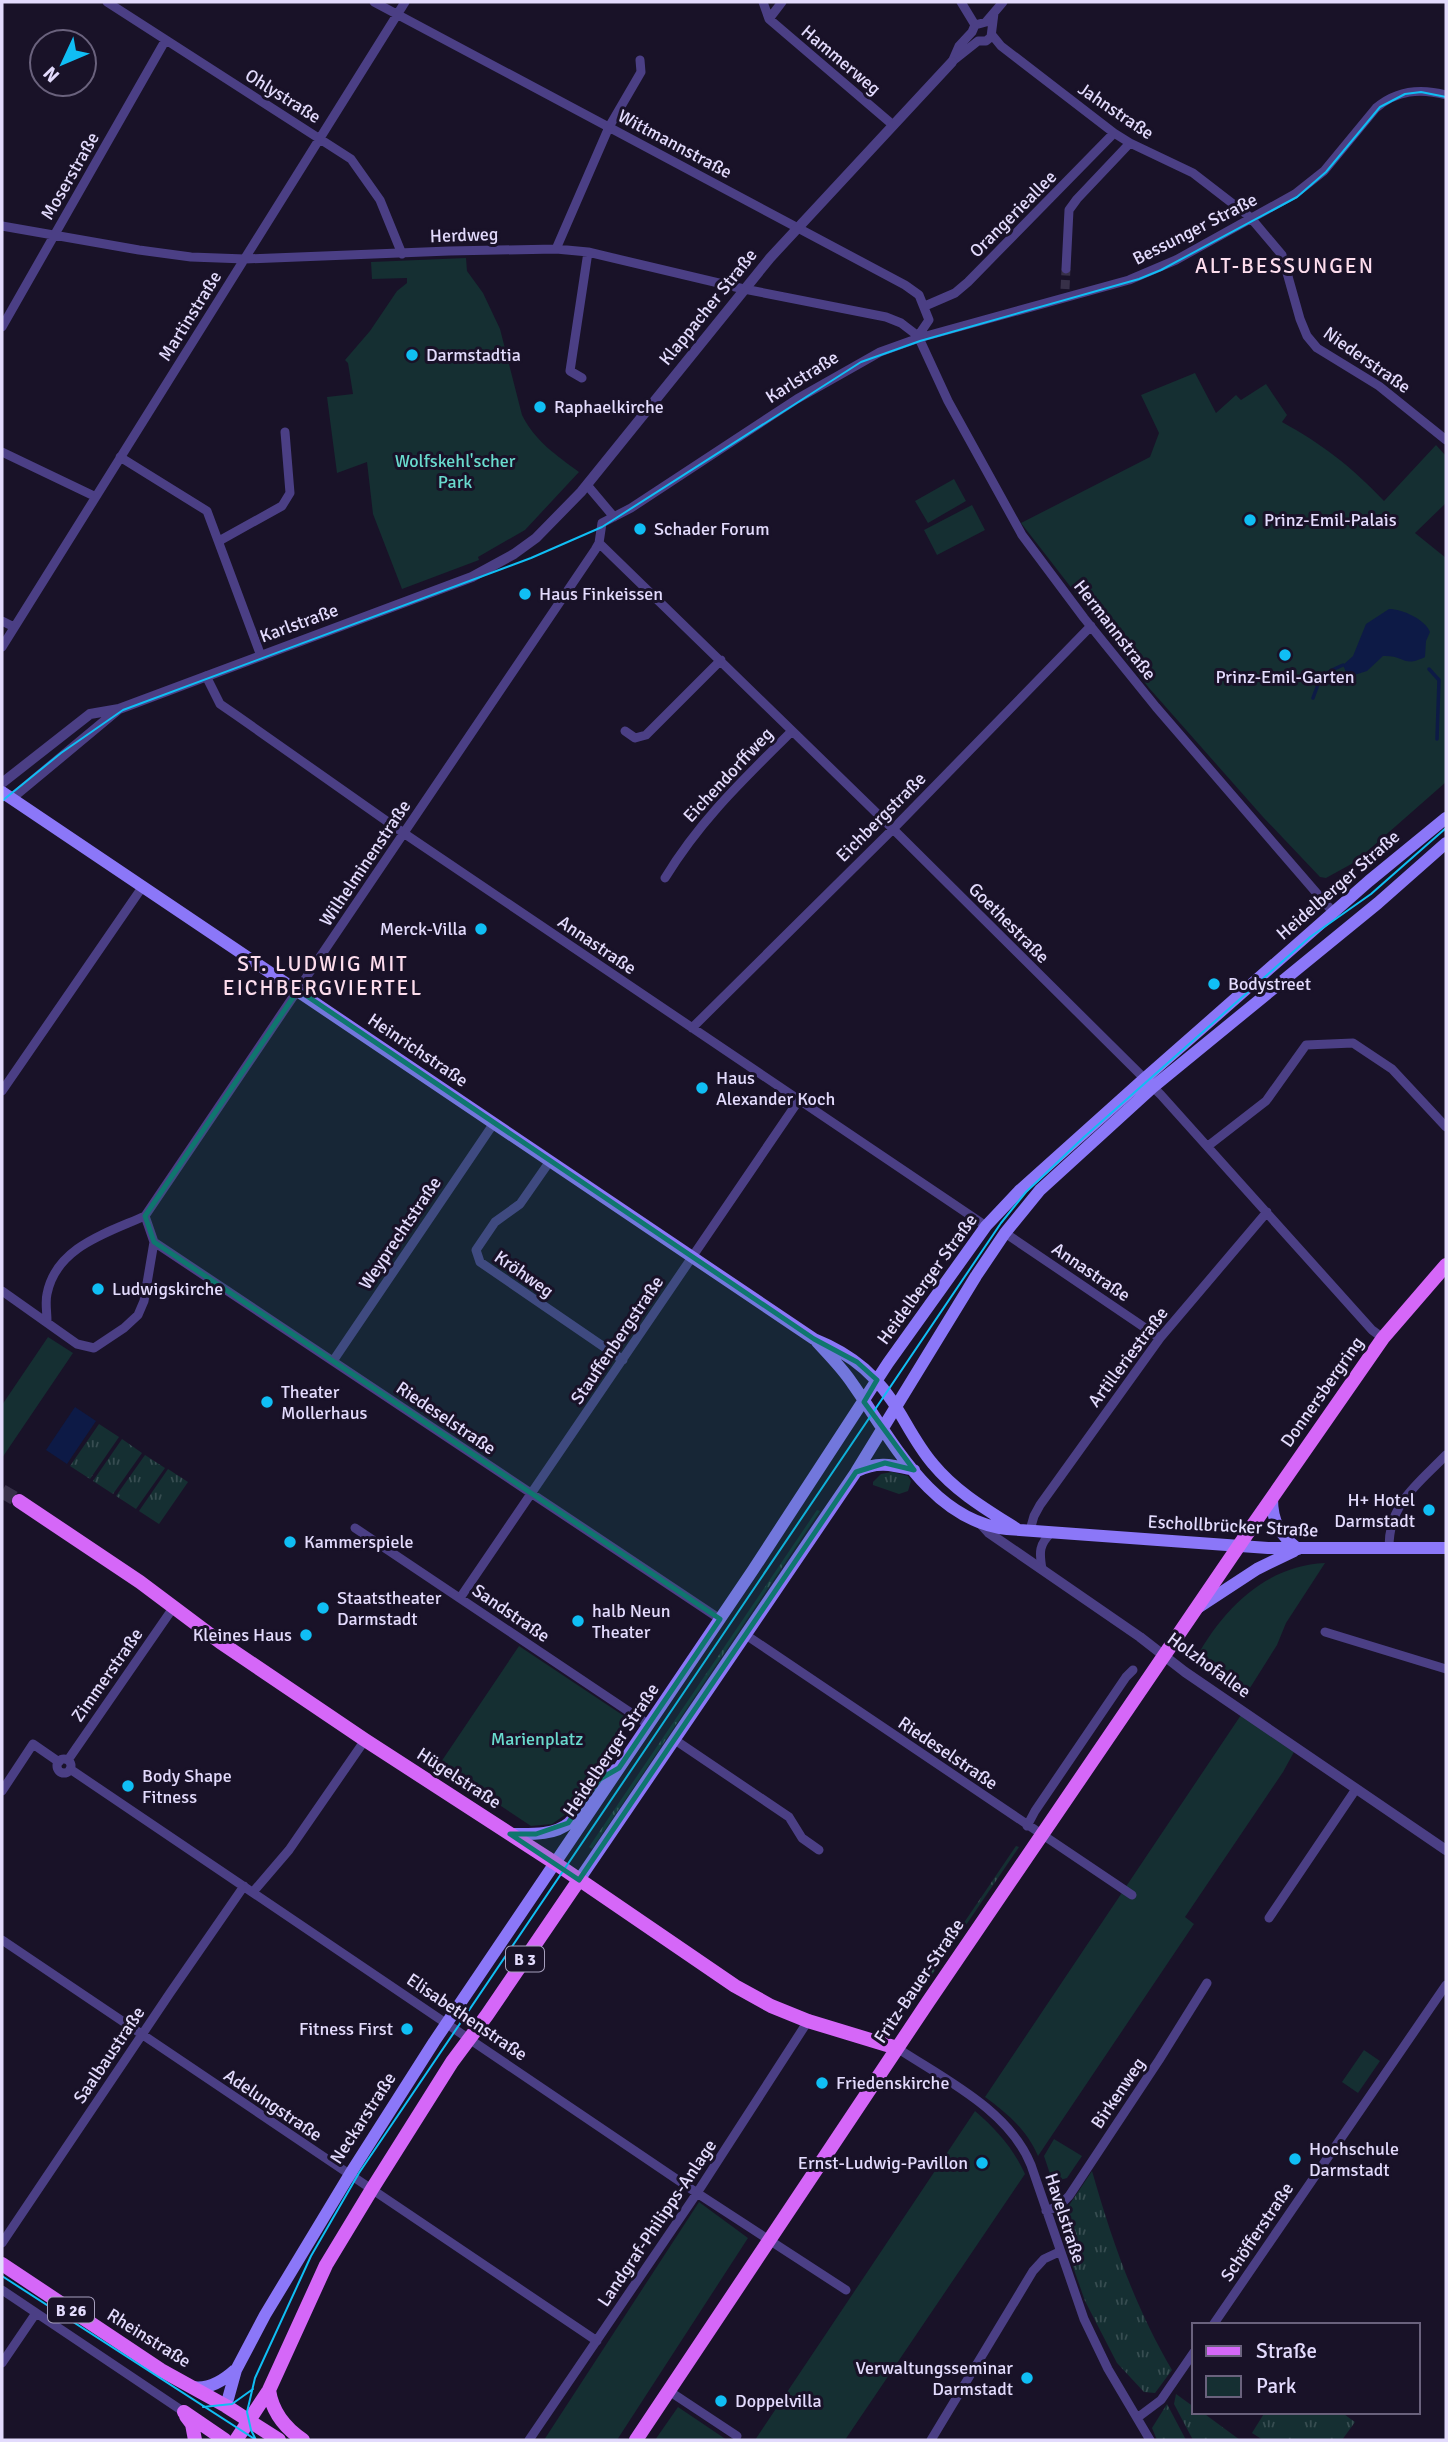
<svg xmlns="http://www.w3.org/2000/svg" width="1448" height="2442" font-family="Signika,sans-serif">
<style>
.grass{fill:url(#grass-tufts)}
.park{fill:#152f32}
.water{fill:#0d1a46}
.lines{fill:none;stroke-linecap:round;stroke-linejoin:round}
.stream{stroke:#0d1a46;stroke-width:3.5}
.minor-tunnel{stroke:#373048;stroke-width:9;stroke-dasharray:9 4.5;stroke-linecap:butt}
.primary-tunnel{stroke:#373048;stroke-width:14;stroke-dasharray:14 7;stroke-linecap:butt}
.minor{stroke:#4b3f85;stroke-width:9}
.tertiary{stroke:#4b3f85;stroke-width:10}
.secondary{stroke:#8b77f8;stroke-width:12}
.primary{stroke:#d567f8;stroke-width:14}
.tram{stroke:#10bef4;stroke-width:2}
.marked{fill:#0f766e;fill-opacity:0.2;stroke:#0f766e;stroke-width:5;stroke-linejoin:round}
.poi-dot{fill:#10bef4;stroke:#191228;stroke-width:2.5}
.labels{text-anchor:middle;stroke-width:6;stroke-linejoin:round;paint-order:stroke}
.shield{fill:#191228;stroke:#a69fbd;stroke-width:2}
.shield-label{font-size:16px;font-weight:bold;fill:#e3dbfd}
.street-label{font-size:18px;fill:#e3dbfd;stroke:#191228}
.poi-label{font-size:18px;fill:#e3dbfd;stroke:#191228;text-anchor:start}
.park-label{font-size:18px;fill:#69dbce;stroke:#191228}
.quarter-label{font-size:21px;letter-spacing:2px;fill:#fddded;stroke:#191228}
</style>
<defs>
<pattern id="grass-tufts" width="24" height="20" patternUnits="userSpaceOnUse" patternTransform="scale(1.75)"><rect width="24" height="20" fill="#152f32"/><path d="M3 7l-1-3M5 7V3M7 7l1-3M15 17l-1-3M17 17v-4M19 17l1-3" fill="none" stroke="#374d51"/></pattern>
</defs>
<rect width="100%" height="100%" fill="#191228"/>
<!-- grass -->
<path class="grass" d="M99 1424 119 1437 90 1479 70 1466Z
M122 1439 142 1453 113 1494 93 1481Z
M145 1455 165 1468 136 1509 116 1496Z
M168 1469 188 1482 159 1524 139 1511Z
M892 1472 908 1476 911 1481 908 1491 899 1494 873 1485V1482L881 1474Z
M817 1510 820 1511 592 1849 589 1847Z
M1016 1846 1019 1847 919 1994 917 1992Z
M1092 2171C1112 2241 1135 2307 1172 2370L1155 2393 1144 2392 1117 2363 1085 2301 1063 2238 1064 2213Z
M1176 2394 1194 2407V2412H1202L1240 2440H1193L1174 2404Z
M1167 2404 1186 2440H1157L1152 2428Z
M1265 2412H1341L1355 2422 1342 2440H1263L1252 2433Z"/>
<!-- park -->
<path class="park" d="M466 258 467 271 483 293 500 329 522 415C535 441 556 455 579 472L525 530 478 557 479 560 402 589 373 514 367 462 337 473 327 397 353 394 348 363 345 360 370 331 397 291 407 283V278L372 279 371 262Z
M1195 373 1216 413 1236 395 1241 400 1266 384 1287 415 1282 422C1322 444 1352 467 1384 501L1436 445 1446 456V503L1415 533 1446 558V782L1355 862 1326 878 1320 877 1263 817 1149 688 1021 523 1150 457 1159 433 1141 395Z
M954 479 966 501 928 523 915 501Z
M972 505 985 530 937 555 924 530Z
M48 1337 73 1353 2 1458V1405Z
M1325 1563 1286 1623 1277 1645 1243 1699 1193 1664C1220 1612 1263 1566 1325 1563Z
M519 1646 630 1720 569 1812 552 1824 531 1826 439 1765Z
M1241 1715 1294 1752 1283 1772 1185 1917 1194 1924 1038 2156C1027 2130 1008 2114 985 2097Z
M1364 2050 1380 2061 1358 2093 1342 2082Z
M975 2111C997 2130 1013 2148 1025 2174L845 2440H755Z
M1054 2139 1082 2156 1067 2178 1060 2180 1050 2174 1044 2156Z
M699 2202 748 2238 617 2440H544Z
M678 2407 727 2440H655Z"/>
<!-- water -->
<path class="water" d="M1389 609C1402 609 1425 619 1430 632L1426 641 1425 657C1403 668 1405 655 1383 656L1367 671 1348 677 1343 665 1353 656 1366 624Z
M75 1407 96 1421 67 1464 46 1450Z"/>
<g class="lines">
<!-- stream -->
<path class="stream" d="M1429 669 1439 680 1437 739
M1313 698 1320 679 1332 670 1343 665"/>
<!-- minor-tunnel -->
<path class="minor-tunnel" d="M1065 289 1066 269"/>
<!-- primary-tunnel -->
<path class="primary-tunnel" d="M2 1491 19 1501"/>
<!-- minor -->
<path class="minor" d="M107 2 351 159 380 200 402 254
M374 2 905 285 919 295 929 320 918 336
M763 2 769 19 893 125
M961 2 975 25
M769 19 782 2
M992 35 1001 46 1114 133 1130 143 1193 173 1250 217 1282 255 1300 319 1307 336 1317 348 1379 386 1446 440
M954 60 978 41H986L991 37 994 13
M952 62 959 46 972 32 975 25 986 22 1003 2
M2 226 139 250 191 257 245 259 449 251 556 249 588 252 744 289 886 317 901 323 918 336
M556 249 609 127 641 72 640 60
M1066 269 1069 210 1077 199 1130 143
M925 306 955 293 968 282 1114 133
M2 327 165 41
M918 336 948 401 1022 535 1084 618 1156 707 1333 912
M582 378 570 371 588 252
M2 452 94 496
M120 457 207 511 261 656
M587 485 614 517
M219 541 282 506 290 493 285 432
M599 543 893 829 1161 1095 1372 1330 1383 1338
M2 621 14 627
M2 647 405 2
M206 676 220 704 236 715 405 834 986 1226
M625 731 635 738 646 735 721 660
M665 878C701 819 744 779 792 731
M692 1028 893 829 1091 626
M2 1091 143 886
M1208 1146 1266 1101 1306 1045 1353 1043 1392 1069 1446 1127
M550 1161 520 1204 495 1222 476 1250 480 1262 623 1360
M145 1216 595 550 599 543 602 523 631 508 797 399 880 352 919 338 1129 280 1176 260 1295 194 1324 171 1376 108C1397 90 1420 88 1446 95
M1005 1233 1160 1338
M154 1242 720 1619
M2 1291 77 1344 94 1348 124 1328 138 1315 144 1301 154 1242 145 1216
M47 1321C47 1312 45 1302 47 1294 56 1247 107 1233 145 1216
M333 1361 494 1123
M355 1528 649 1725
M1030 1530 1034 1516 1040 1505 1160 1338 1267 1212
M1389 1547C1389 1503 1418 1484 1446 1455
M1042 1569C1039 1552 1039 1544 1052 1532
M460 1598 799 1100
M1325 1632 1446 1669
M746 1635 1132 1895
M675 1740 789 1817 802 1838 819 1850
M57 1766a7 7 0 1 1 14 0a7 7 0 1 1-14 0Z
M68 1760 173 1608
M70 1769 697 2193 846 2290
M2 1791 33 1744 59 1762
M1027 1826 1035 1811 1126 1677 1133 1670
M253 1892 289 1850 365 1740
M1269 1918 1356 1789
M2 1940 597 2341
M897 2048C944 2079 1009 2110 1031 2165L1084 2319 1108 2369 1150 2440
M1046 2211 1059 2206 1069 2196 1159 2060 1207 1983
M2 2243 170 1993 244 1886
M2 2290 184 2412
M1213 2325 1446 1985
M2 2363 36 2313
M669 2391 737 2436
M1137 2418 1161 2400 1194 2352
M529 2440 697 2193 808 2021
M931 2440 1033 2271 1044 2259 1059 2252"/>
<!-- tertiary -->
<path class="tertiary" d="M2 783 90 714 119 709 472 577 514 554 536 538 581 492 770 258 952 62
M12 798 119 709
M980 1523 989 1533 1140 1637 1185 1672 1446 1850"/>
<!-- secondary -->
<path class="secondary" d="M2 792 814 1339C854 1355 879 1377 901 1415 911 1432 920 1449 933 1464 956 1492 987 1510 1017 1529
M817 1342C829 1355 842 1368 852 1383 891 1438 931 1521 1007 1529L1268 1548H1446
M857 1471C878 1461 892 1465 914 1470
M1272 1498C1272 1522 1280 1535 1298 1549
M1199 1607 1257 1569 1294 1551
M510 1834C528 1834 554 1836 569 1823 588 1804 587 1786 615 1770
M579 1880 856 1472 976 1276 1005 1233 1040 1190 1153 1087 1378 903 1446 843
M192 2387C209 2390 223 2381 235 2370
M226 2406 236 2370 265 2315 350 2174 434 2042 753 1570 888 1363 986 1226 1019 1191 1144 1079 1369 881 1446 818"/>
<!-- primary -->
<path class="primary" d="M19 1501 140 1582 220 1642 365 1740 555 1863 735 1986 771 2006 808 2021 897 2048
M2 2264 161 2370 226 2406 279 2440
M269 2390C272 2411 285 2428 303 2440
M184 2412 225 2440
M186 2416 192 2424 195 2440
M236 2440 269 2390 326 2265 372 2189 452 2062 487 2015 579 1880
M636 2440 928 2002 1253 1525 1383 1338 1446 1265"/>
<!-- tram -->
<path class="tram" d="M2 801 61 753 123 710 531 558 602 527 861 362 920 341 1139 279 1161 270 1297 197 1326 172 1380 107 1405 94 1421 92 1446 97
M2 2276 256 2440
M203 2407 232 2404 253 2389
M256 2440 251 2430 247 2412 255 2378 311 2256 359 2173 1001 1223 1026 1192 1083 1138 1310 937 1371 894 1446 828"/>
</g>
<!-- marked area -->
<path class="marked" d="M298 990 814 1339 857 1362 877 1380 864 1402 914 1470 885 1463 856 1472 579 1880 510 1834H536L568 1823 600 1779 619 1768 720 1619 154 1242 145 1216Z"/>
<!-- markers -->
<g class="poi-dot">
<circle cx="412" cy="355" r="7"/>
<circle cx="540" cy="407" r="7"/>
<circle cx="1250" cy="520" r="7"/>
<circle cx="640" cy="529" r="7"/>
<circle cx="525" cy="594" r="7"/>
<circle cx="1285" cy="655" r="7"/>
<circle cx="481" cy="929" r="7"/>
<circle cx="1214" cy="984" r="7"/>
<circle cx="702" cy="1088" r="7"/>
<circle cx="98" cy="1289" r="7"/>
<circle cx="267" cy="1402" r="7"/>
<circle cx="1429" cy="1510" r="7"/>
<circle cx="290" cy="1542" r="7"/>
<circle cx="323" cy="1608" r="7"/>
<circle cx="578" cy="1621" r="7"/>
<circle cx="306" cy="1635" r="7"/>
<circle cx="128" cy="1786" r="7"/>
<circle cx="407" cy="2029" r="7"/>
<circle cx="822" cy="2083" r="7"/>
<circle cx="1295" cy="2159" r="7"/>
<circle cx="982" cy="2163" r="7"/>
<circle cx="1027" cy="2378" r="7"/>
<circle cx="721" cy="2401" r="7"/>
</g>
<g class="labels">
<!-- shield labels -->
<g class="shield">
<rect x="506" y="1946.5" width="38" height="25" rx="5"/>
<rect x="48" y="2297.5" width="46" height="25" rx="5"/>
</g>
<g class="shield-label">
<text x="525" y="1965">B 3</text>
<text x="71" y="2316">B 26</text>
</g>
<!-- street labels -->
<g class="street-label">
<text transform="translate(841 60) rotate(40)" y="6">Hammerweg</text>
<text transform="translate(283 96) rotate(32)" y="6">Ohlystraße</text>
<text transform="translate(1116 111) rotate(34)" y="6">Jahnstraße</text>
<text transform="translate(675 144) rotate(28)" y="6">Wittmannstraße</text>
<text transform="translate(70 176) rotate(-60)" y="6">Moserstraße</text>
<text transform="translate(1013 214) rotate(-45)" y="6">Orangerieallee</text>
<text transform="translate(1195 229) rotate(-27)" y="6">Bessunger Straße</text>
<text transform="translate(464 235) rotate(-2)" y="6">Herdweg</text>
<text transform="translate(708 307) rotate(-51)" y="6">Klappacher Straße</text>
<text transform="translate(190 316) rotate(-58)" y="6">Martinstraße</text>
<text transform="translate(1367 360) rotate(35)" y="6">Niederstraße</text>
<text transform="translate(802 377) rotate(-32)" y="6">Karlstraße</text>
<text transform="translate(299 623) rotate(-20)" y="6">Karlstraße</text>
<text transform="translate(1115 630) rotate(52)" y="6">Hermannstraße</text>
<text transform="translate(728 775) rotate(-47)" y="6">Eichendorffweg</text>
<text transform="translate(881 817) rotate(-45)" y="6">Eichbergstraße</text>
<text transform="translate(365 863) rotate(-56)" y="6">Wilhelminenstraße</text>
<text transform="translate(1338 885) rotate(-41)" y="6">Heidelberger Straße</text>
<text transform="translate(1009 923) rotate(45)" y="6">Goethestraße</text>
<text transform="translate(597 945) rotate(34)" y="6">Annastraße</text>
<text transform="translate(418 1050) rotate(34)" y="6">Heinrichstraße</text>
<text transform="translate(400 1233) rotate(-56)" y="6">Weyprechtstraße</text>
<text transform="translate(1091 1272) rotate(34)" y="6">Annastraße</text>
<text transform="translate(524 1274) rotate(35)" y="6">Kröhweg</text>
<text transform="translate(927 1279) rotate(-54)" y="6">Heidelberger Straße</text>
<text transform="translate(617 1340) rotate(-56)" y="6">Stauffenbergstraße</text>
<text transform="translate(1128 1357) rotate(-53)" y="6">Artilleriestraße</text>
<text transform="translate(1322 1392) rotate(-55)" y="6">Donnersbergring</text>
<text transform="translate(446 1418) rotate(34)" y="6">Riedeselstraße</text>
<text transform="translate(1233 1526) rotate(3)" y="6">Eschollbrücker Straße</text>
<text transform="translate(511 1613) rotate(34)" y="6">Sandstraße</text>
<text transform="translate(1209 1665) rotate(36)" y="6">Holzhofallee</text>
<text transform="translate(107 1675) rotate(-55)" y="6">Zimmerstraße</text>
<text transform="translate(611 1750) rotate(-56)" y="6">Heidelberger Straße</text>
<text transform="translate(948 1753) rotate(34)" y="6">Riedeselstraße</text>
<text transform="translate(459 1778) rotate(33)" y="6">Hügelstraße</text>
<text transform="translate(919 1981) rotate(-56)" y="6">Fritz-Bauer-Straße</text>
<text transform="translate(467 2017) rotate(34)" y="6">Elisabethenstraße</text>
<text transform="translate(109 2055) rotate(-56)" y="6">Saalbaustraße</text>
<text transform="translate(1118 2093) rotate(-56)" y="6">Birkenweg</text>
<text transform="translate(273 2105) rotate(34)" y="6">Adelungstraße</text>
<text transform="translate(363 2118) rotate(-57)" y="6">Neckarstraße</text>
<text transform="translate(1065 2218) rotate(72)" y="6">Havelstraße</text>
<text transform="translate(657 2223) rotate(-56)" y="6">Landgraf-Philipps-Anlage</text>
<text transform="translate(1257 2232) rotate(-56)" y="6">Schöfferstraße</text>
<text transform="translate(149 2338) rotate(32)" y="6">Rheinstraße</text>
</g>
<!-- poi labels -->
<g class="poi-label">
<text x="426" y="361">Darmstadtia</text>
<text x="554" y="413">Raphaelkirche</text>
<text x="1264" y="526">Prinz-Emil-Palais</text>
<text x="654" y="535">Schader Forum</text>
<text x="539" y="600">Haus Finkeissen</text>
<text x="1285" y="683" text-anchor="middle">Prinz-Emil-Garten</text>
<text x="467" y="935" text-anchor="end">Merck-Villa</text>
<text x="1228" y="990">Bodystreet</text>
<text x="716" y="1084">Haus<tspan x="716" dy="21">Alexander Koch</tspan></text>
<text x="112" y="1295">Ludwigskirche</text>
<text x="281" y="1398">Theater<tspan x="281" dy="21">Mollerhaus</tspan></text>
<text x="1415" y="1506" text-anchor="end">H+ Hotel<tspan x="1415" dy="21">Darmstadt</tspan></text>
<text x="304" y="1548">Kammerspiele</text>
<text x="337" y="1604">Staatstheater<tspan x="337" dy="21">Darmstadt</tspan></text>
<text x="592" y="1617">halb Neun<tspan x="592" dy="21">Theater</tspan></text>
<text x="292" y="1641" text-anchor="end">Kleines Haus</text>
<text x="142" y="1782">Body Shape<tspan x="142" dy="21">Fitness</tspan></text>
<text x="393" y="2035" text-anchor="end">Fitness First</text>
<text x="836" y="2089">Friedenskirche</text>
<text x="1309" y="2155">Hochschule<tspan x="1309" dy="21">Darmstadt</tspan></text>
<text x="968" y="2169" text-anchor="end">Ernst-Ludwig-Pavillon</text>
<text x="1013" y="2374" text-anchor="end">Verwaltungsseminar<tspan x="1013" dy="21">Darmstadt</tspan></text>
<text x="735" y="2407">Doppelvilla</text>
</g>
<!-- park labels -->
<g class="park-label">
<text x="455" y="467">Wolfskehl'scher<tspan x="455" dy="21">Park</tspan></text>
<text x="537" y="1745">Marienplatz</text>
</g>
<!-- quarter labels -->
<g class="quarter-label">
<text x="1285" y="273">ALT-BESSUNGEN</text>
<text x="323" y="971">ST. LUDWIG MIT<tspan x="323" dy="24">EICHBERGVIERTEL</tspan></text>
</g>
</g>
<!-- border -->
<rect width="1448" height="2442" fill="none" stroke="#e3dbfd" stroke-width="7"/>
<!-- legend -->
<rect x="1192" y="2323" width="228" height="91" fill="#191228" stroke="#6a627d" stroke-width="2"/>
<rect x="1206" y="2346" width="35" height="10" fill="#d567f8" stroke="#6a627d" stroke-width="2"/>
<text x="1256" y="2358" font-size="21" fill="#e3dbfd">Straße</text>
<rect x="1206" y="2376" width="35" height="21" fill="#152f32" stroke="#6a627d" stroke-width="2"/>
<text x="1256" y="2393" font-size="21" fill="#e3dbfd">Park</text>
<!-- north arrow -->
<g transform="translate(63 63) rotate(226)"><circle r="33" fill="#191228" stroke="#6a627d" stroke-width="2"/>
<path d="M0-5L12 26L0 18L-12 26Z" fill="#10bef4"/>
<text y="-10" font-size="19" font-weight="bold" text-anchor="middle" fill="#e3dbfd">N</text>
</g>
</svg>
